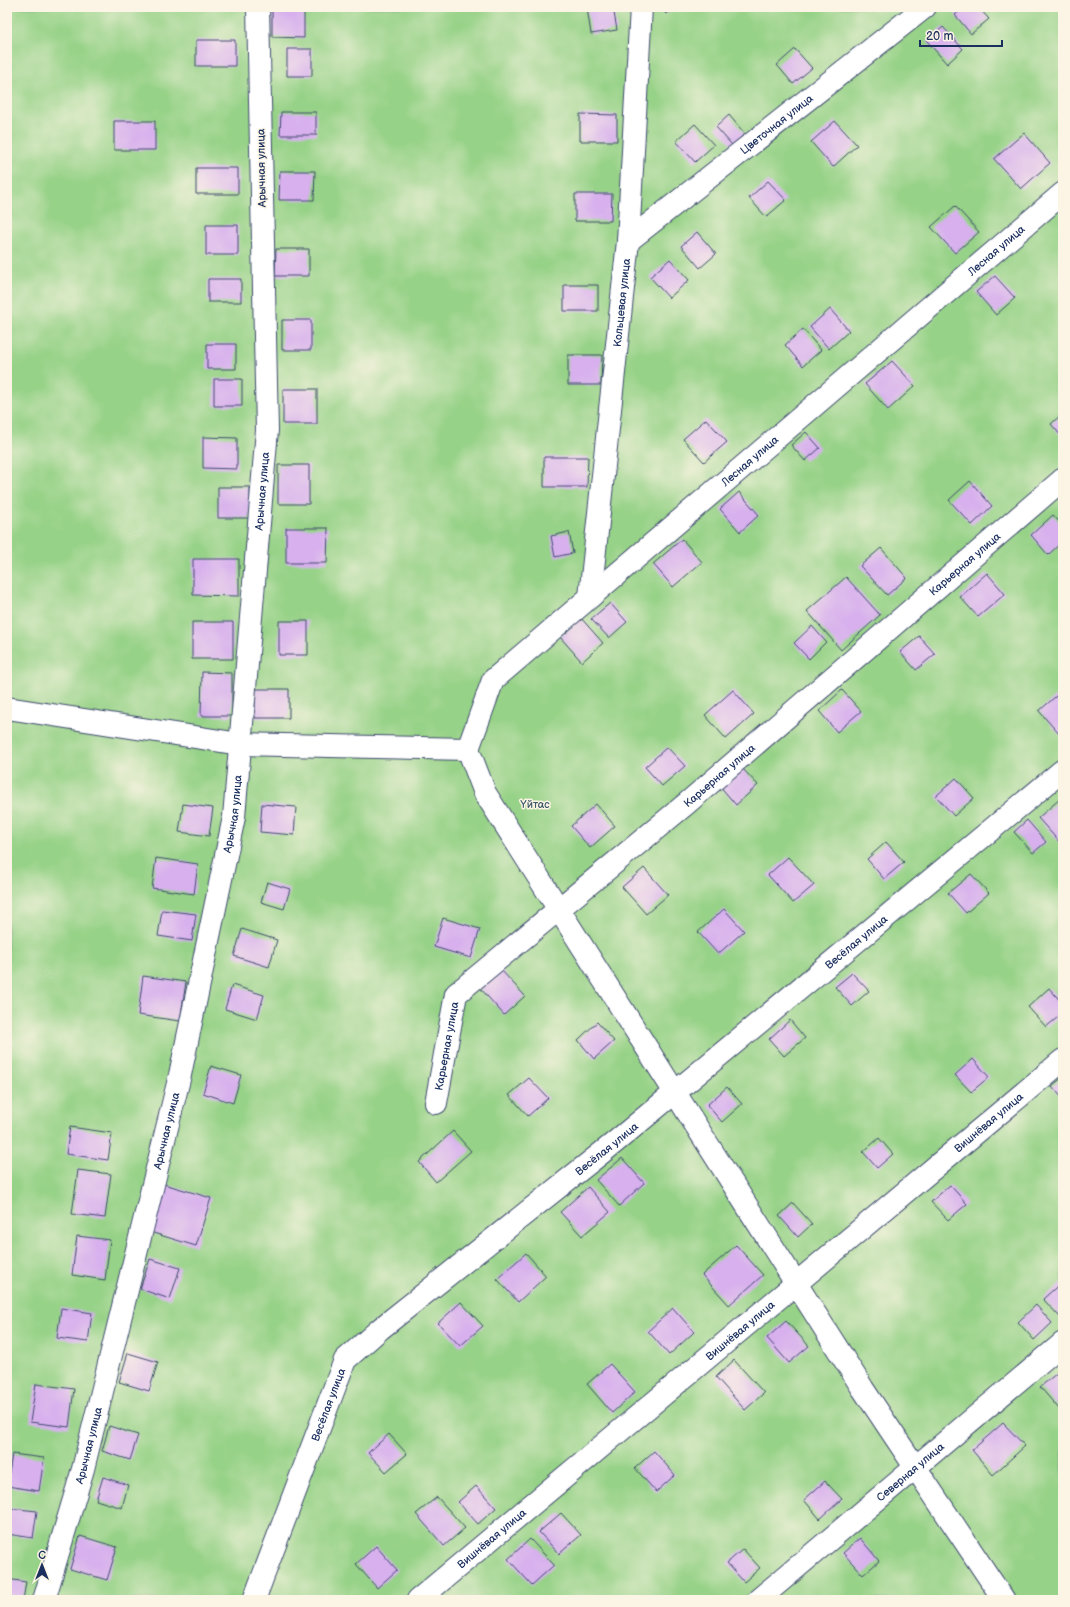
<svg xmlns="http://www.w3.org/2000/svg" width="1070" height="1607" font-family="'Balsamiq Sans',sans-serif">
<style>
.green{fill:#96d287;stroke:#588072}
.building{fill:#d7b0ed}
.lines{fill:none;stroke-linecap:round;stroke-linejoin:round}
.street-casing{stroke:#3c496d;stroke-width:24}
.street{stroke:#fff;stroke-width:22}
.labels{text-anchor:middle;stroke-width:3;stroke-linejoin:round;paint-order:stroke}
.street-label{font-size:11px;fill:#1b2f5e;stroke:#fcf5e5}
.park-label{font-size:11px;fill:#3a5868;stroke:#fcf5e5}
</style>
<rect width="100%" height="100%" fill="#fcf5e5"/>
<filter id="ink" filterUnits="userSpaceOnUse"><feTurbulence type="fractalNoise" baseFrequency=".025" numOctaves="2"/><feDisplacementMap in="SourceGraphic" scale="8" xChannelSelector="R" yChannelSelector="G"/><feConvolveMatrix kernelMatrix="1 2 1 2 8 2 1 2 1" color-interpolation-filters="sRGB"/></filter>
<filter id="wash" filterUnits="userSpaceOnUse"><feTurbulence type="fractalNoise" baseFrequency=".012" numOctaves="4" result="noise"/><feDisplacementMap in="SourceGraphic" scale="16" xChannelSelector="R" yChannelSelector="G"/><feGaussianBlur stdDeviation="0.9" result="paint"/><feColorMatrix in="noise" values="0 0 0 0 0 0 0 0 0 0 0 0 0 0 0 0 0 1.4 0 .05"/><feComposite in="paint" operator="in"/></filter>
<g filter="url(#wash)">
<rect width="100%" height="100%" fill="#f5dec2"/>
<!-- green -->
<path class="green" d="M7 7H1063V1600H7Z"/>
<g id="blocks">
<!-- building -->
<path class="building" d="M272 7H304V38L272 37Z
M596 7H613L617 30 591 34 587 8Z
M660 7H675L666 14Z
M964 7H978L989 19 971 34 955 15Z
M943 27 963 49 947 64 927 41Z
M196 40H235V66H196Z
M287 49H312V76H287Z
M795 49 812 68 793 84 777 65Z
M281 112H316V135H280Z
M580 114 617 115V141H580Z
M729 115 745 134 732 145 716 127Z
M114 121H155V150H114Z
M835 121 857 145 833 167 811 142Z
M695 124 714 145 695 162 676 141Z
M1024 133 1050 163 1021 189 994 159Z
M196 168H238V194H196Z
M280 171H315L314 200H279Z
M768 181 786 200 766 217 749 198Z
M575 194H612L611 221H575Z
M955 206 979 232 955 253 931 227Z
M206 225H238V255H206Z
M697 232 716 254 700 268 681 246Z
M276 249H309V276H275Z
M670 259 689 280 669 298 650 277Z
M995 276 1015 298 996 315 976 292Z
M208 279H241V302H208Z
M564 285H598V311H564Z
M830 309 849 331 829 349 810 327Z
M282 320H311V350H282Z
M803 329 821 350 803 366 785 345Z
M207 344H236V369H207Z
M568 355H602L601 385H568Z
M892 361 915 386 888 410 865 384Z
M214 379H242V406H214Z
M283 389H317V424H283Z
M1063 413V438L1051 424Z
M706 419 727 442 704 462 683 439Z
M806 432 820 448 805 461 791 445Z
M203 437 237 438V469L203 468Z
M544 457H588L587 487H544Z
M278 465H309V504H278Z
M970 481 992 506 972 525 949 500Z
M218 487H250V518H218Z
M739 492 759 515 740 532 720 509Z
M1053 515 1063 526V541L1048 555 1031 535Z
M286 528H328L327 563H286Z
M569 532 573 553 555 557 551 536Z
M682 539 702 562 673 587 653 564Z
M881 548 907 578 887 595 860 566Z
M193 559H239V596L193 595Z
M987 573 1005 594 978 617 960 597Z
M846 577 880 615 841 650 807 611Z
M610 603 627 622 609 638 591 619Z
M581 618 603 643 582 662 560 637Z
M279 621H308V655H279Z
M192 622H233V659H192Z
M812 626 826 642 809 659 794 643Z
M919 636 935 654 916 670 900 652Z
M202 672 232 673V716H201Z
M255 689H289V718H255Z
M733 690 754 714 726 739 705 715Z
M842 690 861 711 837 732 819 711Z
M1063 690V732L1060 735 1039 711Z
M667 747 685 766 662 786 645 767Z
M741 767 758 785 736 805 719 785Z
M956 778 974 798 954 816 936 796Z
M1061 798 1063 801V844L1062 845 1038 818Z
M183 804 213 808 209 836 179 832Z
M262 804 296 807 294 835 260 832Z
M596 804 615 826 590 848 571 826Z
M1027 820 1046 842 1033 853 1014 832Z
M886 842 904 862 884 879 867 859Z
M788 857 814 885 793 903 768 875Z
M156 858 198 864 194 894 152 888Z
M644 868 668 895 646 914 622 887Z
M971 874 989 893 966 913 948 893Z
M267 882 290 889 284 909 261 902Z
M724 909 744 931 718 954 698 932Z
M162 910 196 914 192 941 158 936Z
M443 918 480 929 471 958 434 947Z
M242 929 277 940 269 967 234 956Z
M501 970 525 996 504 1015 480 988Z
M852 973 869 991 852 1006 835 987Z
M143 976 186 982 180 1021 138 1015Z
M232 985 264 995 257 1019 225 1009Z
M1049 988 1063 1004V1013L1046 1027 1028 1007Z
M790 1020 805 1038 784 1056 769 1039Z
M597 1022 614 1041 594 1059 578 1040Z
M973 1059 989 1077 971 1092 955 1075Z
M211 1066 241 1075 233 1103 203 1093Z
M1063 1077V1099L1052 1086Z
M529 1078 548 1098 528 1116 509 1095Z
M727 1087 742 1104 722 1122 707 1105Z
M70 1127 112 1133 108 1160 66 1154Z
M453 1131 471 1151 436 1182 419 1162Z
M879 1138 893 1154 877 1168 863 1152Z
M622 1158 644 1183 619 1206 596 1180Z
M78 1170 111 1174 105 1218 72 1214Z
M164 1184 211 1198 196 1246 150 1232Z
M950 1185 967 1204 948 1220 931 1202Z
M588 1187 610 1212 582 1236 560 1212Z
M793 1203 812 1224 798 1237 779 1216Z
M77 1236 110 1240 105 1280 72 1275Z
M736 1245 763 1275 729 1305 702 1275Z
M526 1253 546 1276 518 1302 497 1279Z
M150 1259 180 1268 170 1299 140 1289Z
M1063 1281V1314L1060 1317 1043 1299Z
M461 1302 483 1326 460 1346 438 1323Z
M1036 1305 1052 1323 1034 1340 1018 1322Z
M61 1308 92 1313 88 1342 57 1338Z
M673 1308 694 1332 669 1355 648 1331Z
M786 1321 809 1346 789 1363 767 1338Z
M128 1353 158 1362 149 1391 119 1382Z
M734 1360 764 1393 745 1410 716 1377Z
M610 1364 635 1392 612 1413 587 1384Z
M1057 1373 1063 1380V1407L1060 1410 1040 1387Z
M36 1384 74 1389 69 1427 30 1422Z
M1003 1423 1025 1446 993 1475 972 1450Z
M109 1426 138 1435 130 1460 102 1451Z
M389 1434 407 1454 386 1472 368 1453Z
M654 1451 675 1475 656 1492 635 1468Z
M12 1454 44 1458 39 1491 7 1486Z
M103 1477 128 1485 122 1508 96 1500Z
M825 1481 842 1499 820 1519 804 1500Z
M476 1486 496 1508 478 1524 458 1502Z
M437 1497 465 1528 444 1546 416 1514Z
M9 1508 37 1511 33 1538 7 1534Z
M561 1513 581 1535 559 1554 539 1532Z
M80 1536 117 1547 107 1580 70 1569Z
M860 1538 879 1561 863 1575 843 1553Z
M530 1539 554 1565 532 1585 508 1559Z
M376 1546 397 1570 377 1588 356 1564Z
M743 1549 760 1568 744 1582 727 1563Z
M7 1579 26 1582 23 1600H7Z"/>
</g>
</g>
<g filter="url(#ink)">
<use href="#blocks" fill-opacity="0" stroke="#3c496d" stroke-width="1"/>
<g class="lines">
<defs>
<g id="street">
<path id="s1" d="M628 241 925 7"/>
<path id="s2" d="M590 597 628 241 641 7"/>
<path d="M7 708 240 744 468 749"/>
<path d="M468 749 485 793 863 1389 1004 1600"/>
<path id="s3" d="M468 749 493 680 1063 193"/>
<path id="s4" d="M436 1103 456 994 686 804 1063 479"/>
<path id="s5" d="M44 1600 83 1469 180 1075 234 817 267 430 258 7"/>
<path id="s6" d="M254 1600 345 1360 380 1329 614 1143 1063 770"/>
<path id="s7" d="M418 1600 1063 1060"/>
<path id="s8" d="M758 1600 1063 1343"/>
</g>
</defs>
<!-- street casing -->
<use href="#street" class="street-casing"/>
<!-- street -->
<use href="#street" class="street"/>
</g>
</g>
<g class="labels">
<!-- street labels -->
<g class="street-label">
<text dy="4" stroke="none"><textPath href="#s1" startOffset="189">Цветочная улица</textPath></text>
<text transform="translate(261 168) rotate(-91)" y="4">Арычная улица</text>
<text dy="4" stroke="none"><textPath href="#s3" startOffset="735">Лесная улица</textPath></text>
<text dy="4" stroke="none"><textPath href="#s2" startOffset="296">Кольцевая улица</textPath></text>
<text dy="4" stroke="none"><textPath href="#s3" startOffset="411">Лесная улица</textPath></text>
<text dy="4" stroke="none"><textPath href="#s5" startOffset="1133">Арычная улица</textPath></text>
<text dy="4" stroke="none"><textPath href="#s4" startOffset="777">Карьерная улица</textPath></text>
<text dy="4" stroke="none"><textPath href="#s4" startOffset="453">Карьерная улица</textPath></text>
<text dy="4" stroke="none"><textPath href="#s5" startOffset="809">Арычная улица</textPath></text>
<text dy="4" stroke="none"><textPath href="#s6" startOffset="917">Весёлая улица</textPath></text>
<text dy="4" stroke="none"><textPath href="#s4" startOffset="58">Карьерная улица</textPath></text>
<text dy="4" stroke="none"><textPath href="#s7" startOffset="744">Вишнёвая улица</textPath></text>
<text dy="4" stroke="none"><textPath href="#s5" startOffset="485">Арычная улица</textPath></text>
<text dy="4" stroke="none"><textPath href="#s6" startOffset="593">Весёлая улица</textPath></text>
<text dy="4" stroke="none"><textPath href="#s7" startOffset="420">Вишнёвая улица</textPath></text>
<text dy="4" stroke="none"><textPath href="#s6" startOffset="209">Весёлая улица</textPath></text>
<text dy="4" stroke="none"><textPath href="#s5" startOffset="161">Арычная улица</textPath></text>
<text dy="4" stroke="none"><textPath href="#s8" startOffset="199">Северная улица</textPath></text>
<text dy="4" stroke="none"><textPath href="#s7" startOffset="96">Вишнёвая улица</textPath></text>
</g>
<!-- park labels -->
<g class="park-label">
<text x="535" y="808">Үйтас</text>
</g>
</g>
<!-- margin -->
<rect width="1070" height="1607" fill="none" stroke="#fcf5e5" stroke-width="24"/>
<!-- north arrow -->
<g transform="translate(42 1565)" stroke="#fcf5e5" stroke-width="3" paint-order="stroke">
<path d="M0-3L7 15L0 10L-7 15Z" fill="#1b2f5e"/>
<text y="-6" font-size="11" font-weight="bold" text-anchor="middle" fill="#1b2f5e">С</text>
</g>
<!-- scale -->
<path d="M920 40v6h82v-6" fill="none" stroke="#1b2f5e" stroke-width="2"/>
<text x="926" y="40" font-size="12" fill="#1b2f5e" stroke="#fcf5e5" stroke-width="3" paint-order="stroke">20 m</text>
</svg>
